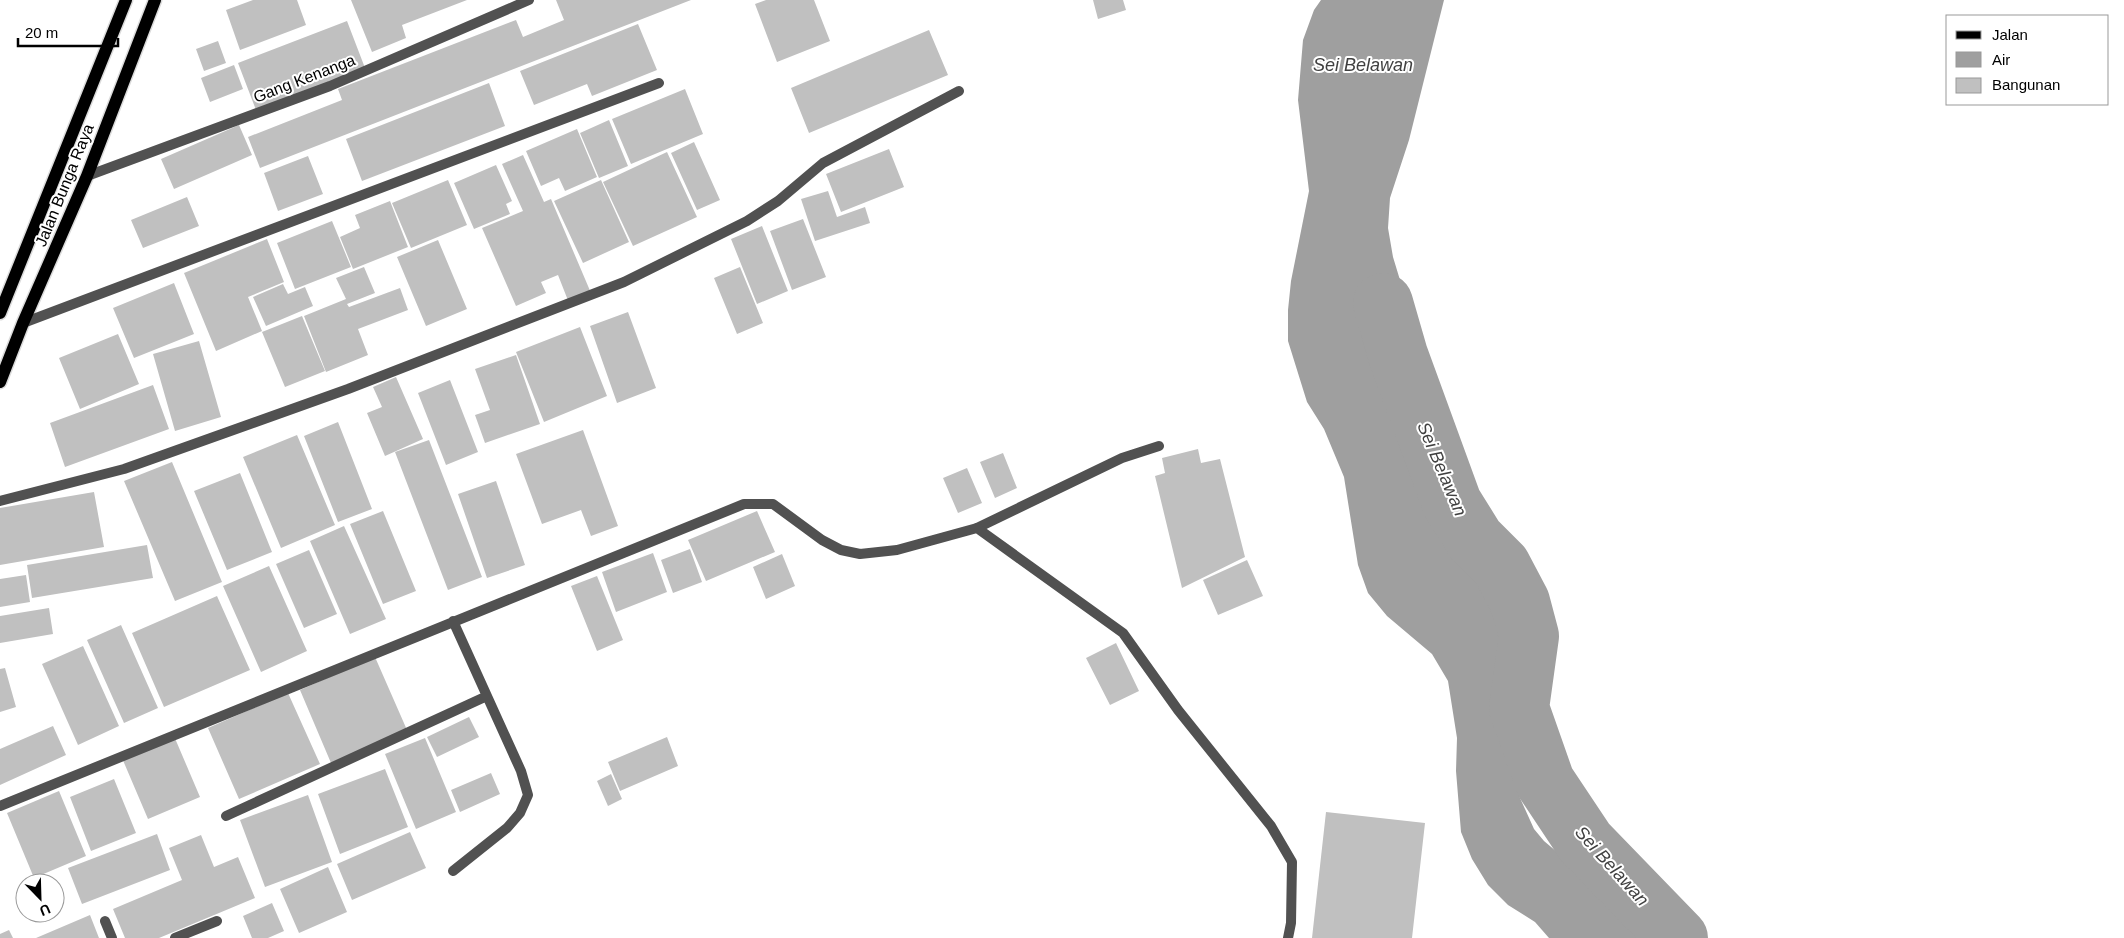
<svg xmlns="http://www.w3.org/2000/svg" width="2124" height="938" font-family="Arial,sans-serif">
<style>
.water{fill:#9f9f9f}
.lines{fill:none;stroke-linecap:round;stroke-linejoin:round}
.river{stroke:#9f9f9f;stroke-width:60}
.building{fill:#c0c0c0}
.primary-casing{stroke:#dbdbdb;stroke-width:15}
.service{stroke:#515151;stroke-width:10}
.minor{stroke:#515151;stroke-width:10}
.primary{stroke:#000;stroke-width:12}
.labels{text-anchor:middle;stroke-width:4;stroke-linejoin:round;paint-order:stroke}
.street-label{font-size:16px;fill:#000;stroke:#fff}
.water-label{font-size:18px;font-style:italic;fill:#404040;stroke:#fff}
</style>
<rect width="100%" height="100%" fill="#fff"/>
<!-- water -->
<path class="water" d="M1321 0H1444L1409 140 1390 198 1388 228 1393 257 1410 313 1414 343 1404 401 1427 454 1443 512 1453 540 1470 563 1508 607 1516 620 1521 649 1507 709 1508 738 1520 798 1534 829 1544 841 1557 852 1601 871 1612 880 1638 914 1660 938H1549L1535 922 1508 905 1488 885 1472 859 1461 832 1456 771 1457 738 1448 681 1432 654 1387 616 1368 593 1358 565 1344 477 1324 429 1307 402 1288 341V310L1291 281 1309 191 1298 100 1303 40 1314 10Z"/>
<g class="lines">
<!-- river -->
<path class="river" d="M1383 303 1398 355 1452 503 1475 540 1501 566 1520 602 1529 636 1519 708 1545 782 1585 842 1678 938"/>
</g>
<!-- building -->
<path class="building" d="M253 0H297L306 25 240 50 226 10Z
M351 0H467L402 25 406 38 372 52Z
M556 0H691L260 168 248 137 342 100 338 89 516 20 523 37 564 20Z
M766 0H814L830 41 777 62 755 4Z
M1093 0H1123L1126 10 1098 19Z
M347 21 365 68 256 110 238 63Z
M638 24 657 70 592 96 587 84 534 105 520 71Z
M929 30 948 75 809 133 791 88Z
M218 41 226 63 204 71 196 49Z
M234 65 243 89 210 102 201 78Z
M489 83 505 126 362 181 346 139Z
M685 89 703 134 631 164 612 119Z
M609 120 628 166 599 178 580 133Z
M239 125 252 155 174 189 161 159Z
M577 129 597 177 565 191 559 178 541 186 526 151Z
M694 142 720 200 697 210 671 153Z
M889 149 904 187 841 212 826 174Z
M667 152 697 217 633 246 603 182Z
M523 155 544 202 551 199 591 293 569 303 558 275 541 282 546 293 516 306 482 228 523 211 502 164Z
M308 156 323 194 278 211 264 173Z
M496 165 512 201 506 204 510 214 474 229 454 183Z
M448 180 467 225 411 248 392 203Z
M601 180 629 242 583 263 554 201Z
M828 191 837 217 865 207 870 223 815 241 801 199Z
M187 197 199 226 143 248 131 220Z
M390 201 408 247 353 269 340 237 360 228 355 215Z
M803 219 826 277 792 290 770 231Z
M332 221 351 267 295 289 277 243Z
M762 226 788 291 757 304 731 239Z
M267 239 284 282 248 297 262 331 216 351 184 273Z
M438 240 467 309 426 326 397 257Z
M364 267 375 293 347 304 349 307 400 288 408 310 358 329 368 355 326 372 304 316 346 299 336 278Z
M740 267 763 323 737 334 714 278Z
M174 283 194 334 134 358 113 308Z
M283 284 288 294 305 287 313 306 266 326 253 297Z
M628 312 656 388 617 403 590 326Z
M302 316 325 371 285 387 262 332Z
M580 327 607 396 544 422 516 352Z
M118 334 139 384 80 409 59 358Z
M199 341 221 417 175 431 153 354Z
M516 355 540 424 485 443 475 415 490 410 475 369Z
M396 377 423 439 385 456 367 413 382 407 373 387Z
M450 380 478 452 446 465 418 393Z
M153 385 169 429 65 467 50 423Z
M338 422 372 509 338 522 304 436Z
M583 430 618 526 591 536 581 510 542 524 516 454Z
M297 435 335 525 281 548 243 457Z
M429 440 482 577 448 590 395 452Z
M1198 449 1201 463 1220 459 1245 557 1182 588 1155 476 1165 473 1162 458Z
M1003 453 1017 488 995 498 980 462Z
M172 462 222 582 175 601 124 481Z
M967 468 982 503 958 513 943 478Z
M240 473 272 552 227 570 194 491Z
M496 481 525 565 487 578 458 494Z
M94 492 104 547 0 565V508Z
M383 511 416 591 383 604 350 524Z
M757 511 775 552 706 581 688 540Z
M344 526 386 619 350 634 310 541Z
M147 545 153 578 32 598 27 565Z
M690 549 702 582 673 593 661 560Z
M309 550 337 614 304 628 276 564Z
M653 553 667 592 616 612 602 572Z
M782 554 795 586 766 599 753 567Z
M1247 560 1263 596 1218 615 1203 580Z
M269 566 307 651 261 672 223 586Z
M26 575 30 602 0 607V579Z
M597 576 623 640 597 651 571 586Z
M217 596 250 670 164 707 132 633Z
M49 608 53 634 0 643V616Z
M121 625 158 708 124 723 87 640Z
M1116 643 1139 691 1110 705 1086 658Z
M83 646 119 726 78 745 42 664Z
M375 657 407 730 331 763 300 690Z
M5 668 16 707 0 712V669Z
M288 693 320 764 239 799 208 728Z
M469 717 479 737 437 757 427 737Z
M53 726 66 755 0 785V749Z
M174 736 200 797 148 819 122 758Z
M667 737 678 766 620 791 608 762Z
M425 738 456 812 416 829 385 754Z
M385 769 408 827 340 854 318 794Z
M491 773 500 794 460 812 451 790Z
M611 774 622 799 608 806 597 781Z
M114 779 136 833 91 851 70 797Z
M59 791 86 856 34 878 7 813Z
M308 795 332 862 265 887 240 820Z
M1326 812 1425 823 1412 938H1312Z
M410 832 426 868 352 900 337 864Z
M157 834 170 870 82 904 68 868Z
M201 835 214 867 238 857 255 898 159 938H125L113 909 182 880 169 848Z
M328 867 347 912 299 933 280 889Z
M272 903 284 931 268 938H252L243 916Z
M90 915 99 938H36Z
M9 930 13 938H0V934Z"/>
<g class="lines">
<defs>
<path id="primary" d="M0 313 126 0
M0 382 23 323 87 176 155 0"/>
</defs>
<!-- primary casing -->
<use href="#primary" class="primary-casing"/>
<!-- service -->
<path class="service" d="M977 528 1122 458 1159 446
M105 921 112 938"/>
<!-- minor -->
<path class="minor" d="M87 176 330 86 529 0
M23 323 659 83
M0 501 124 469 348 389 624 282 747 221 778 201 823 163 959 91
M0 806 744 504H773L822 540 841 550 860 554 897 550 977 528 1123 633 1178 710 1271 826 1292 862 1291 923 1288 938
M226 816 487 696
M453 871 507 828 520 813 528 795 521 771 453 621
M175 938 217 921"/>
<!-- primary -->
<use href="#primary" class="primary"/>
</g>
<g class="labels">
<!-- street labels -->
<g class="street-label">
<text transform="translate(304 78) rotate(-21)" y="6">Gang Kenanga</text>
<text transform="translate(64 185) rotate(-68)" y="6">Jalan Bunga Raya</text>
</g>
<!-- water labels -->
<g class="water-label">
<text x="1363" y="71">Sei Belawan</text>
<text transform="translate(1442 469) rotate(67)" y="6">Sei Belawan</text>
<text transform="translate(1612 866) rotate(48)" y="6">Sei Belawan</text>
</g>
</g>
<!-- legend -->
<rect x="1946" y="15" width="162" height="90" fill="#ffffff" stroke="#999999"/>
<rect x="1956" y="31" width="25" height="8" fill="#000000" stroke="#999999"/>
<text x="1992" y="40" font-size="15" fill="#000000">Jalan</text>
<rect x="1956" y="52" width="25" height="15" fill="#9f9f9f" stroke="#999999"/>
<text x="1992" y="65" font-size="15" fill="#000000">Air</text>
<rect x="1956" y="78" width="25" height="15" fill="#c0c0c0" stroke="#999999"/>
<text x="1992" y="90" font-size="15" fill="#000000">Bangunan</text>
<!-- north arrow -->
<g transform="translate(40 898) rotate(157)"><circle r="24" fill="#ffffff" stroke="#999999"/>
<path d="M0-4L9 19L0 12L-9 19Z" fill="#000000"/>
<text y="-8" font-size="14" font-weight="bold" text-anchor="middle" fill="#000000">U</text>
</g>
<!-- scale -->
<path d="M18 38v8h100v-8" fill="none" stroke="#000000" stroke-width="2.5"/>
<text x="25" y="38" font-size="15" fill="#000000" stroke="#ffffff" stroke-width="4" paint-order="stroke">20 m</text>
</svg>
